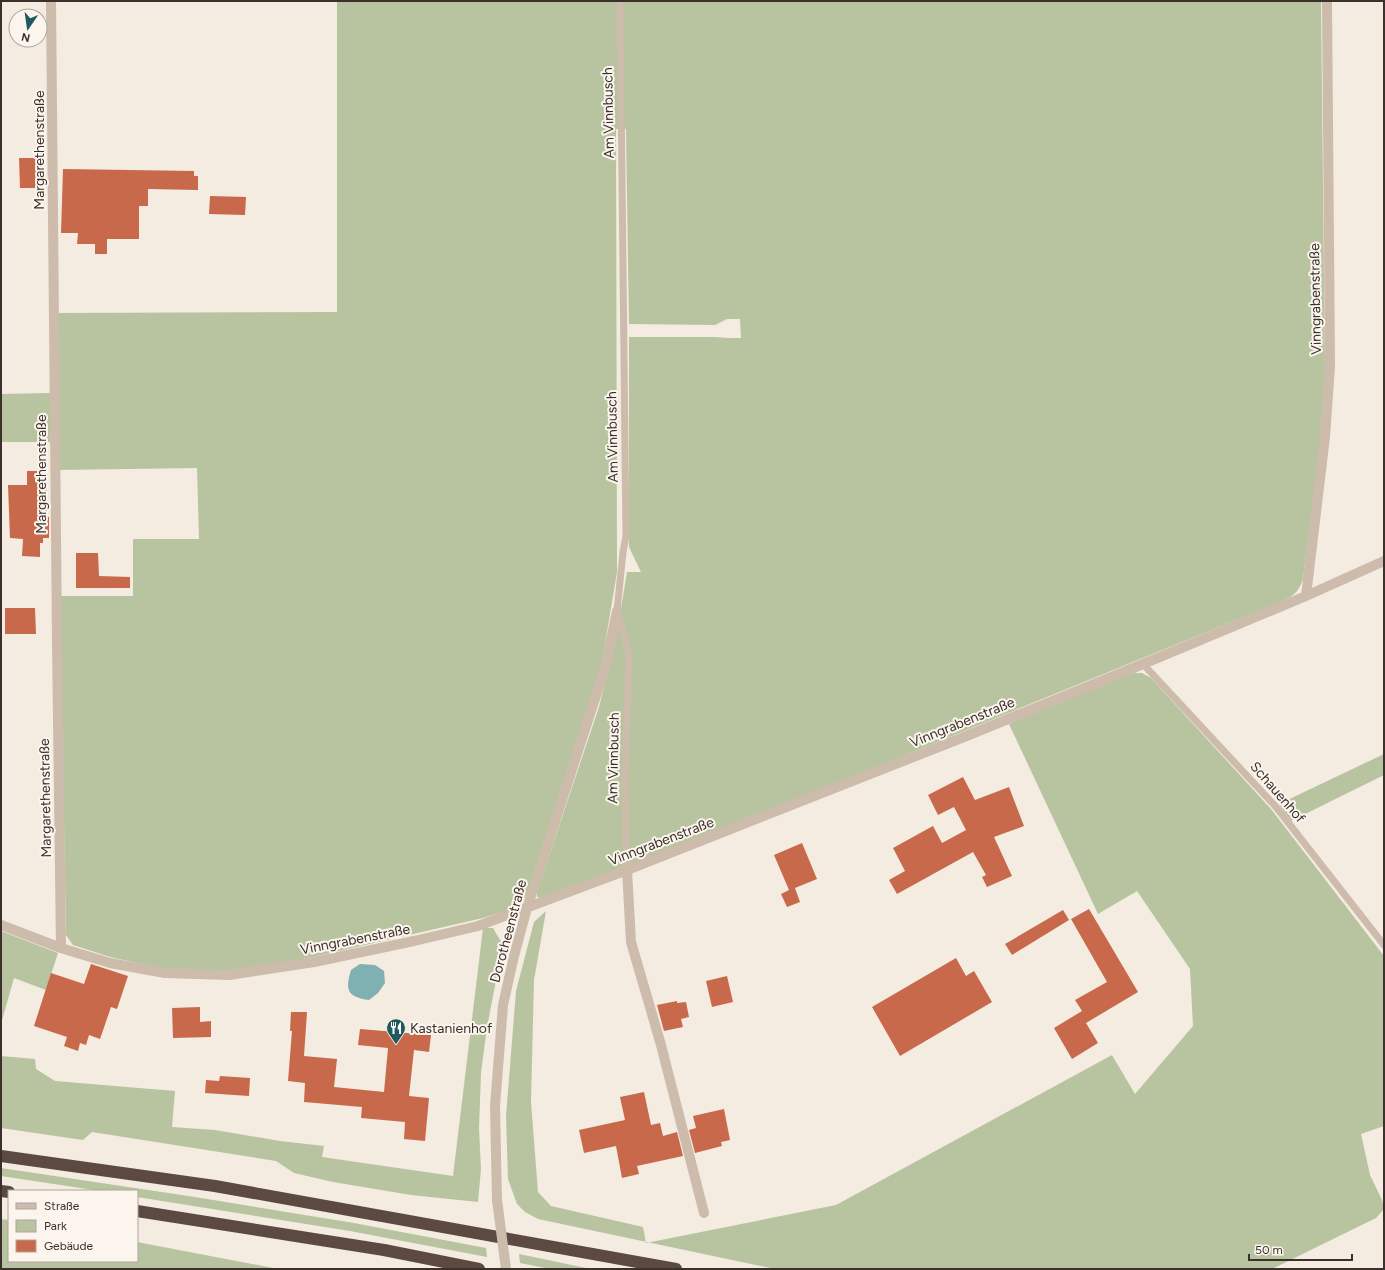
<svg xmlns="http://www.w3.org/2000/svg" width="1385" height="1270" font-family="Figtree,sans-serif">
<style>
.green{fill:#b8c4a0}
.water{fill:#7fb0b2}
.building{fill:#c8694b}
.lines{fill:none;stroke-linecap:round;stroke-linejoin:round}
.service{stroke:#cdbbac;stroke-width:7}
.minor{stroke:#cdbbac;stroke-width:10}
.motorway{stroke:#5c4a42;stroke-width:12}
.minor-bridge{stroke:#cdbbac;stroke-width:10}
.labels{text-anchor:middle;stroke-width:4;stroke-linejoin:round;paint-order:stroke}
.street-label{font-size:14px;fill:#3b302b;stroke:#fbf5ee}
.poi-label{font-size:14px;fill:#3b302b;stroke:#fbf5ee;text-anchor:start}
</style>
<rect width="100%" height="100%" fill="#f4ebe1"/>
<!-- green -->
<path class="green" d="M337 1H1321L1325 370 1320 445 1303 579C1297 596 1291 597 1275 604L761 814 541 898 537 897V892L599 707 617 633 627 572H641L629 547V337H715L728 338H741L740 319H727L715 325 629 324 626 129H616L617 572 601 668 527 894 522 902 512 909 483 918 291 962 230 971 165 969 110 957 73 945 66 935 60 596H133V539H199L197 468 58 470 57 313 337 312Z
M50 393V442H1V394Z
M1131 673H1142L1151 678 1271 809 1384 956V1126L1361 1134 1370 1175 1382 1200 1384 1209 1376 1218 1272 1269H775L538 1219 525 1212 517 1204 508 1179 506 1116 516 991 534 922 546 911 534 980 531 1102 538 1192 551 1206 643 1227 646 1243 836 1205 1112 1055 1135 1094 1193 1026 1190 969 1137 891 1098 914 1009 724Z
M1384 754V775L1291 821 1279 804Z
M483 928H493L503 945 487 1027 481 1073 479 1128 481 1169 478 1202 411 1195 333 1182 294 1173 276 1161 92 1132 83 1140 1 1128V1056L35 1059 36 1069 55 1081 175 1091 172 1127 215 1130 280 1141 324 1146 322 1157 453 1176Z
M1 931 58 953 46 990 14 978 1 1024Z
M1 1168 195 1197 354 1223 486 1248 487 1257 350 1231 137 1197V1191H100L1 1176Z
M1 1219 9 1220V1261H137V1242L279 1269H1Z
M519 1254 591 1269H550L520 1263Z"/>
<!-- water -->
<path class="water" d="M360 964 375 965 384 971 385 983 378 993 369 1000C347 997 345 990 351 970Z"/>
<!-- building -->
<path class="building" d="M19 158H38V188H20Z
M63 169 194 171V176H198V190L148 189V206H139V239H107V254H95V244H77L78 233H61Z
M210 196 246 197 245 215 209 214Z
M27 471H46L47 517H49V538H43V543H40V557L22 556 23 539 10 538 8 485H27Z
M76 553H98L99 576 130 577V588H76Z
M5 608H35L36 634H5Z
M963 777 975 800 1009 787 1024 826 994 837 1012 876 987 887 982 877 986 875 973 852 897 894 889 880 905 871 893 848 933 826 942 843 966 830 954 807 938 815 928 795Z
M802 843 817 879 795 888 800 902 787 907 781 894 789 890 774 855Z
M1089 909 1138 992 1086 1023 1098 1043 1072 1059 1054 1028 1082 1011 1075 1000 1107 982 1071 919Z
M1063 910 1069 920 1012 955 1005 944Z
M956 958 966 976 974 971 992 1002 900 1056 872 1007Z
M91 964 128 976 117 1009 111 1007 100 1039 89 1035 86 1045 80 1043 78 1051 64 1046 67 1037 34 1026 51 973 84 984Z
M727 976 733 1002 712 1007 706 981Z
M677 1001V1003L686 1002 689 1017 681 1019 683 1027 664 1031 657 1005Z
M200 1007V1022L211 1021V1037L173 1038 172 1008Z
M291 1012H307L304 1056 337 1059 334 1087 384 1092 388 1048 358 1045 360 1029 431 1035 429 1052 414 1050 409 1096 429 1098 425 1141 404 1139 405 1122 361 1118 362 1107 304 1102 305 1083 288 1081 292 1031H290Z
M220 1076 250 1078 249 1096 205 1093 206 1080 219 1081Z
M644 1092 651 1125 660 1123 663 1136 677 1132 683 1156 637 1166 639 1174 622 1178 616 1146 584 1153 579 1130 625 1120 620 1097Z
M724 1109 730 1140 721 1142 722 1146 695 1153 689 1130 696 1128 693 1116Z"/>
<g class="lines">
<!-- service -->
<path class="service" d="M620 1 626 536 623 552 617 611 629 655 625 781 627 870
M1143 664 1276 807 1384 945"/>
<!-- minor -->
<path class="minor" d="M51 1 57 642 61 948
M1306 596 1325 437 1330 366 1327 1
M627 870 631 942 661 1045 704 1213
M1 925 61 948 110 963 165 973 229 975 314 962 414 941 478 926 627 870 964 737 1143 664 1306 596 1384 561
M497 1200 495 1106 503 1005 514 956 527 908 605 668 617 611"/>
<!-- motorway -->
<path class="motorway" d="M1 1156 215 1186 676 1269
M1 1191 9 1192
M137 1211 384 1250 479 1269"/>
<!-- minor-bridge -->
<path class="minor-bridge" d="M497 1200 506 1269"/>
</g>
<!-- icons -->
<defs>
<symbol id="restaurant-pin" viewBox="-11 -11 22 30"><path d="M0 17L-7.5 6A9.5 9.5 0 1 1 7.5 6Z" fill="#1f5a5e" stroke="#fbf5ee"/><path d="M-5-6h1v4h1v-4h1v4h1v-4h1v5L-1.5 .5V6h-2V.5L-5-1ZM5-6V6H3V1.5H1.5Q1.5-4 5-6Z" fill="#fff"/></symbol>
</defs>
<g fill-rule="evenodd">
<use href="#restaurant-pin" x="385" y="1017" width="22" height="30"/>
</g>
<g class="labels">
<!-- street labels -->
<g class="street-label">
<text transform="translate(608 113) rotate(-91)" y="5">Am Vinnbusch</text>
<text transform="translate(39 150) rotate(-90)" y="5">Margarethenstraße</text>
<text transform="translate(1315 299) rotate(-91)" y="5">Vinngrabenstraße</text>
<text transform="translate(612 437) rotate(-91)" y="5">Am Vinnbusch</text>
<text transform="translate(41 474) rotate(-90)" y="5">Margarethenstraße</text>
<text transform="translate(962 722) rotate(-22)" y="5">Vinngrabenstraße</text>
<text transform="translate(613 758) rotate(-89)" y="5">Am Vinnbusch</text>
<text transform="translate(1278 792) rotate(49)" y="5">Schauenhof</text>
<text transform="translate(45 798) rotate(-91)" y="5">Margarethenstraße</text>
<text transform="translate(661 841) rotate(-21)" y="5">Vinngrabenstraße</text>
<text transform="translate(508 931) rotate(-75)" y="5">Dorotheenstraße</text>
<text transform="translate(355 939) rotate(-11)" y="5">Vinngrabenstraße</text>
</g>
<!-- poi labels -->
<g class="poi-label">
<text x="410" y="1033">Kastanienhof</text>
</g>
</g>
<!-- border -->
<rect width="1385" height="1270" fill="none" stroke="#3b302b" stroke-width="4"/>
<!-- legend -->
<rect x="8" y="1190" width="130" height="72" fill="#fbf5ee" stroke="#aea6a0"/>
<rect x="16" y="1203" width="20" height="6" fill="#cdbbac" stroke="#aea6a0"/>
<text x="44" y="1210" font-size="12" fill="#3b302b">Straße</text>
<rect x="16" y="1220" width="20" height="12" fill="#b8c4a0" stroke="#aea6a0"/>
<text x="44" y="1230" font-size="12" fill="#3b302b">Park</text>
<rect x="16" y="1240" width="20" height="12" fill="#c8694b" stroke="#aea6a0"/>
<text x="44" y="1250" font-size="12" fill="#3b302b">Gebäude</text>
<!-- north arrow -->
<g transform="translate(28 28) rotate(193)"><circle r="19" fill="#fbf5ee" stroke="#aea6a0"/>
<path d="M0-3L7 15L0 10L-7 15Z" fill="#1f5a5e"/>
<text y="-6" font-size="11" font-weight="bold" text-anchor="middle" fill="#3b302b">N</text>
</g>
<!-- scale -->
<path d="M1249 1254v6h103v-6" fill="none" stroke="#3b302b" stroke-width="2"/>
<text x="1255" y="1254" font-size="12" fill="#3b302b" stroke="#fbf5ee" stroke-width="3" paint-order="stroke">50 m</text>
</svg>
